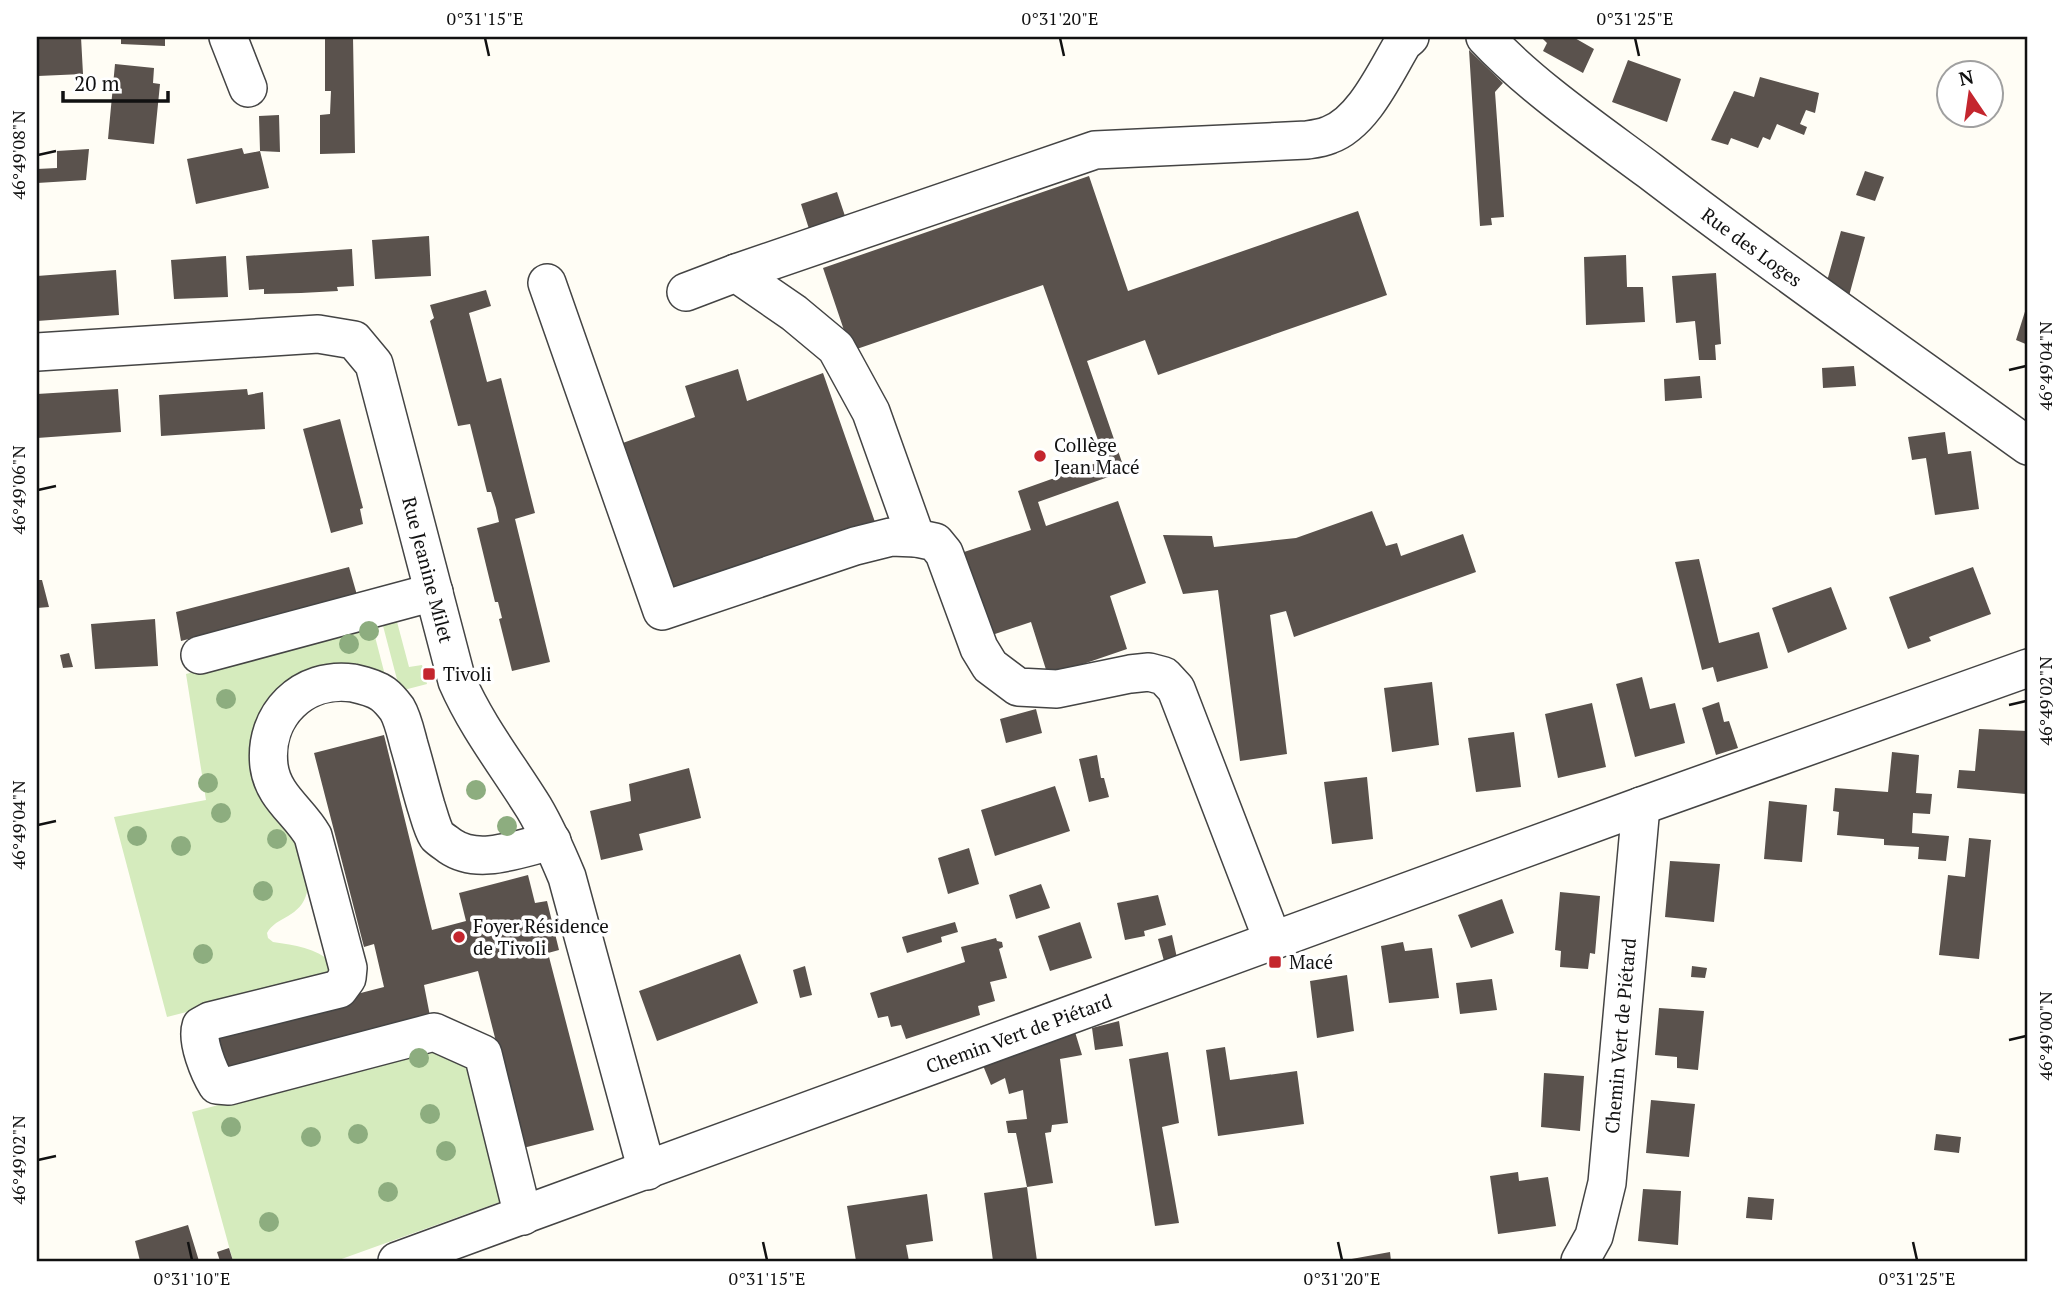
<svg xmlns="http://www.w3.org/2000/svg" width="2065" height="1298" font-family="'PT Serif',serif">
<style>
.green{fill:#d5ebbd}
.building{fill:#5a524d}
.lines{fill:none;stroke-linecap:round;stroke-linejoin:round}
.minor-casing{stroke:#444;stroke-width:40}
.minor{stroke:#fff;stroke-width:37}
.tree{fill:#8dad7f}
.ticks{fill:none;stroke:#111;stroke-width:2.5}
.poi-dot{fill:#c4262e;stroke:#fff;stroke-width:2.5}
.labels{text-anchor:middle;stroke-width:7;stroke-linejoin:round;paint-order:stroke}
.street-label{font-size:19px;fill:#111;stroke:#fff}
.poi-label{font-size:19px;fill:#111;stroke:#fff;text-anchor:start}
.neatline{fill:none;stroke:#111;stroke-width:2.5}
.ticks-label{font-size:18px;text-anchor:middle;fill:#111}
</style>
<rect width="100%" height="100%" fill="#fffdf5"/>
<!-- green -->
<path class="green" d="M396 618 409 667 422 665 427 684 400 691 382 622Z
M372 625 387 683 283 685C262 705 241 741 253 772 255 778 261 784 264 790 279 813 296 835 303 861 306 872 309 881 307 892 301 918 276 916 267 933L268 938 273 942C295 945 315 948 333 963L328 976 167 1017 114 817 206 800 186 674Z
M436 1047 476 1066 508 1199 336 1261H233L192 1112Z"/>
<!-- building -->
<path class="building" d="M37 37H81L83 74 38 76Z
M121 37H165V46L121 44Z
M325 37H353L355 153 320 154V115L330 114 331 91H325Z
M1541 37H1573L1594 49 1583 73 1543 51 1547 43Z
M1469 50 1503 83 1495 92 1504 217 1491 218 1492 225 1480 226Z
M1628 60 1681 79 1667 122 1612 102Z
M115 64 154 68 153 83 160 84 154 144 108 139Z
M1760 77 1819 93 1815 113 1806 110 1800 124 1807 127 1804 135 1777 124 1770 140 1763 137 1758 148 1731 138 1728 145 1711 140 1734 91 1754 97Z
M279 115 280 152 260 151 269 188 196 204 187 159 242 148 244 154 260 151 259 116Z
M89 149 86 180 37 183V169L57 168V151Z
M1865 171 1884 177 1875 201 1856 195Z
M1089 176 1128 291 1358 211 1387 295 1158 375 1145 340 1087 361 1125 471 1038 502 1046 526 1118 501 1146 583 1110 596 1127 649 1048 676 1031 622 992 635 964 552 1031 530 1018 491 1105 460 1043 285 851 351 823 268Z
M837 192 846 219 810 232 801 204Z
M1841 231 1865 237 1849 296 1827 281Z
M429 236 431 276 375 279 372 240Z
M352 249 354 286 337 287 338 291 301 293 264 294V289L249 290 246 256Z
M1626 255 1627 287H1643L1645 322 1586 325 1584 257Z
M226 256 228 297 174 299 171 260Z
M116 270 119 315 37 321V276Z
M1716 273 1721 344 1715 345 1716 360H1699L1695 321 1676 323 1672 276Z
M486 290 491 306 469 313 487 382 501 378 535 513 515 519 550 662 512 671 499 619 502 618 498 602H495L477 528 499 522 496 508 491 492H487L470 424 458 426 430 321 434 318 430 305Z
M2028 302V345L2016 340Z
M1854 366 1856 386 1823 388 1822 368Z
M738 369 747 401 823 373 875 522 671 593 620 444 695 417 685 386Z
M1700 376 1702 398 1665 401 1664 379Z
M118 389 121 432 37 438V394Z
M247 389 248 395 263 392 265 429 161 436 159 395Z
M340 419 363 508 360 509 363 524 331 533 303 429Z
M1945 432 1948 454 1971 451 1979 509 1935 515 1926 458 1912 460 1908 437Z
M1372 511 1386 546 1397 543 1401 556 1463 534 1476 572 1294 637 1286 611 1270 615 1287 754 1240 761 1218 590 1183 594 1163 535 1212 536 1214 547 1296 538Z
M1699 559 1719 643 1759 632 1768 668 1717 682 1713 667 1702 670 1675 562Z
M349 567 357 595 181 641 176 612Z
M1973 567 1991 614 1929 637 1931 641 1908 649 1889 597Z
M37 580H42L49 607 37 608Z
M1831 587 1847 629 1788 653 1772 608Z
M155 619 158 666 95 669 91 624Z
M69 653 73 667 63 668 60 655Z
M1642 677 1650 709 1675 703 1685 743 1635 757 1616 684Z
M1432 682 1439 745 1392 752 1384 688Z
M1719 702 1724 722 1729 721 1738 748 1716 755 1702 708Z
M1592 703 1606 767 1558 778 1545 714Z
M1036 709 1042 733 1006 743 1000 719Z
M1979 729 2028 731 2026 794 1957 788 1959 770 1975 771Z
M1514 732 1521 787 1476 792 1468 738Z
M384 735 432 930 466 921 459 893 528 875 535 903 547 901 559 950 548 953 594 1130 523 1148 478 971 424 985 430 1016 224 1070 213 1031 384 987 374 944 364 947 314 753Z
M1892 752 1919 755 1916 793 1932 794 1930 814 1913 813 1912 833 1949 836 1946 861 1918 859 1919 847 1884 845V839L1837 835 1839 812 1833 811 1835 788 1888 792Z
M1097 755 1101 778H1104L1109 797 1089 802 1079 759Z
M689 768 701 818 639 834 643 850 601 860 590 811 631 801 629 784Z
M1367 777 1373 839 1332 844 1324 782Z
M1055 786 1070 831 995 856 981 810Z
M1769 801 1807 805 1802 862 1764 859Z
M1969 838 1991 840 1979 959 1939 955 1948 875 1965 877Z
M969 848 979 884 948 894 938 858Z
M1670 861 1720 864 1714 922 1665 917Z
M1041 884 1050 908 1016 919 1009 895Z
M1560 892 1600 896 1595 954 1590 953 1588 969 1560 967 1561 951 1555 950Z
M1158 895 1166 925 1144 931 1145 936 1125 940 1117 903Z
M1502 899 1514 933 1471 948 1458 915Z
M955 922 958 932 941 937 942 942 907 953 902 937Z
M1080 922 1092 958 1050 971 1038 936Z
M1172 935 1177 958 1164 961 1158 939Z
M996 938 997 941 1002 942 1003 947 999 949 1007 978 990 982 995 1001 978 1006 980 1015 906 1039 901 1025 891 1027 888 1016 878 1018 870 993 965 962 961 947Z
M1403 942 1405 951 1432 948 1439 998 1389 1003 1381 946Z
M740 954 758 1003 657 1041 639 991Z
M805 966 812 995 800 998 793 970Z
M1692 966 1707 968 1705 978 1691 977Z
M1347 975 1354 1031 1317 1038 1310 981Z
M1492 979 1497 1010 1460 1014 1456 983Z
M1659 1008 1704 1011 1698 1070 1677 1068V1057L1655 1055Z
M1119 1021 1123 1046 1095 1050 1092 1028Z
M1075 1032 1082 1055 1060 1059 1068 1123 1052 1125 1051 1132 1045 1133 1053 1183 1027 1187 1016 1133H1008L1006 1121 1027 1119 1023 1090 1009 1094 1005 1078 991 1085 982 1063Z
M1225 1047 1230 1080 1297 1071 1304 1124 1218 1136 1206 1050Z
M1168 1052 1179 1123 1162 1127 1179 1223 1155 1226 1129 1059Z
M1544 1073 1584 1076 1580 1131 1541 1127Z
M1651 1100 1695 1104 1689 1157 1646 1153Z
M1936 1134 1961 1137 1959 1153 1934 1150Z
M1518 1172 1519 1181 1548 1177 1556 1226 1498 1234 1490 1176Z
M1027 1187 1037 1261H993L984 1193Z
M1643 1189 1681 1191 1678 1245 1638 1241Z
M927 1194 933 1241 906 1245 909 1261H856L847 1206Z
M1748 1197 1774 1199 1772 1220 1746 1218Z
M188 1225 199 1261H140L135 1241Z
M229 1248 233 1261H220L217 1252Z
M1390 1252 1391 1261H1346V1260Z"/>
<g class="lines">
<defs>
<g id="minor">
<path d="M228 37 248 88"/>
<path id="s1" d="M1485 37C1532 87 1595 130 1650 171 1774 266 1902 355 2028 446"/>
<path d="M736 273 1095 150 1307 140C1314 139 1322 138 1329 135 1363 123 1385 73 1403 43L1410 37"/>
<path d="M547 283 662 611 855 546 891 537 916 538 935 542 944 553 979 648 990 666 1018 687 1057 689 1130 674 1149 672 1164 676 1176 689 1273 941"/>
<path d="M686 292 736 273 794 313 836 348 871 412 916 538"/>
<path id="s2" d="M37 352 318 334 354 340 374 364 457 681C477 727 508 766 534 808 547 830 557 853 567 877L647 1171"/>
<path d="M200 655 434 592"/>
<path d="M523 1216 483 1054 434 1032 229 1086 217 1085C209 1072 196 1041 201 1026L210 1021 339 989 347 978 348 968 313 836C299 811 273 797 269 766 263 715 303 676 353 683 362 685 375 688 383 694 387 697 394 705 397 709 403 719 406 734 409 745 415 765 420 786 426 806 429 815 432 828 437 836 440 839 446 843 450 846 479 866 520 848 552 841"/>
<path id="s3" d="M397 1261 1641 806 2028 668"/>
<path id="s4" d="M1580 1261 1594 1236 1607 1183 1641 806"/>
</g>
</defs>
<!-- minor casing -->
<use href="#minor" class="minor-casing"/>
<!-- minor -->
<use href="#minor" class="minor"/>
</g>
<!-- trees -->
<g class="tree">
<circle cx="369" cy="631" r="10"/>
<circle cx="349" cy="644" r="10"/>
<circle cx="226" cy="699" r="10"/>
<circle cx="208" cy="783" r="10"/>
<circle cx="476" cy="790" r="10"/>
<circle cx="221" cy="813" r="10"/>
<circle cx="507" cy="826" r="10"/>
<circle cx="137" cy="836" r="10"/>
<circle cx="277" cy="839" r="10"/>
<circle cx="181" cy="846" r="10"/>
<circle cx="263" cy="891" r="10"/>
<circle cx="203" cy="954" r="10"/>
<circle cx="419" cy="1058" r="10"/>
<circle cx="430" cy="1114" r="10"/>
<circle cx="231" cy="1127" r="10"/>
<circle cx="358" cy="1134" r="10"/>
<circle cx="311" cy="1137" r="10"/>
<circle cx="446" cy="1151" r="10"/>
<circle cx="388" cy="1192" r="10"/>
<circle cx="269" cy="1222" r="10"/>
</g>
<!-- ticks -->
<path class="ticks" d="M485 38 489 56M1060 38 1064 56M1635 38 1639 56M38 155 56 151M2009 370 2026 366M38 490 56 486M2009 705 2026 701M38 825 56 821M2009 1040 2026 1036M38 1160 56 1156M188 1242 192 1260M763 1242 767 1260M1338 1242 1342 1260M1913 1242 1917 1260"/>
<!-- markers -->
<g class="poi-dot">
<circle cx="1040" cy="456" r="7"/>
<rect x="422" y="667" width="14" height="14" rx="3.5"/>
<circle cx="459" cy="937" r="7"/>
<rect x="1268" y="955" width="14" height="14" rx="3.5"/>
</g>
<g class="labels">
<!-- street labels -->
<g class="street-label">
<text dy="7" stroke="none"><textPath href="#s1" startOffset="340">Rue des Loges</textPath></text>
<text dy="7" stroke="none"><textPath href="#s2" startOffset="562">Rue Jeanine Milet</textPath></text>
<text dy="7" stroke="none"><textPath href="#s3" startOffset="662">Chemin Vert de Piétard</textPath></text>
<text dy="7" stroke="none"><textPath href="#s4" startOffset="231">Chemin Vert de Piétard</textPath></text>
</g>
<!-- poi labels -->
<g class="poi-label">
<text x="1054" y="452">Collège<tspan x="1054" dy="22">Jean Macé</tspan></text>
<text x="443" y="681">Tivoli</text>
<text x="473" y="933">Foyer Résidence<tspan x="473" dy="22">de Tivoli</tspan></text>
<text x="1289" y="969">Macé</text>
</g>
</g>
<!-- border -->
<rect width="2065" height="1298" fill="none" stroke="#ffffff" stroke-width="77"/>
<!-- north arrow -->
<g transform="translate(1970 94) rotate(347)"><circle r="33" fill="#ffffff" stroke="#a0a0a0" stroke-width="2"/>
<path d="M0-5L12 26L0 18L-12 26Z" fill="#c4262e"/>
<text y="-10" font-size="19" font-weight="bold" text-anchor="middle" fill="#111111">N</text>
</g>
<!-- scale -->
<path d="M63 91v10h105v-10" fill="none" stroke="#111111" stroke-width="3.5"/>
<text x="74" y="91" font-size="21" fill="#111111" stroke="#ffffff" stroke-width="5" paint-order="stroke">20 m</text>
<rect x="38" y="38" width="1988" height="1222" class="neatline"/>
<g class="ticks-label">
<text x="485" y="25">0°31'15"E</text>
<text x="1060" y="25">0°31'20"E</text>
<text x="1635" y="25">0°31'25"E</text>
<text transform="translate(19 155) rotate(-90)" y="6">46°49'08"N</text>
<text transform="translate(2046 366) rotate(-90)" y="6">46°49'04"N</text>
<text transform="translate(19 490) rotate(-90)" y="6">46°49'06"N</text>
<text transform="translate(2046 701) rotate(-90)" y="6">46°49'02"N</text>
<text transform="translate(19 825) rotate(-90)" y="6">46°49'04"N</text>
<text transform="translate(2046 1036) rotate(-90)" y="6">46°49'00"N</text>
<text transform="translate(19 1160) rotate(-90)" y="6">46°49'02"N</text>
<text x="192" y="1285">0°31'10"E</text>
<text x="767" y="1285">0°31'15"E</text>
<text x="1342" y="1285">0°31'20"E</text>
<text x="1917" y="1285">0°31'25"E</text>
</g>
</svg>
